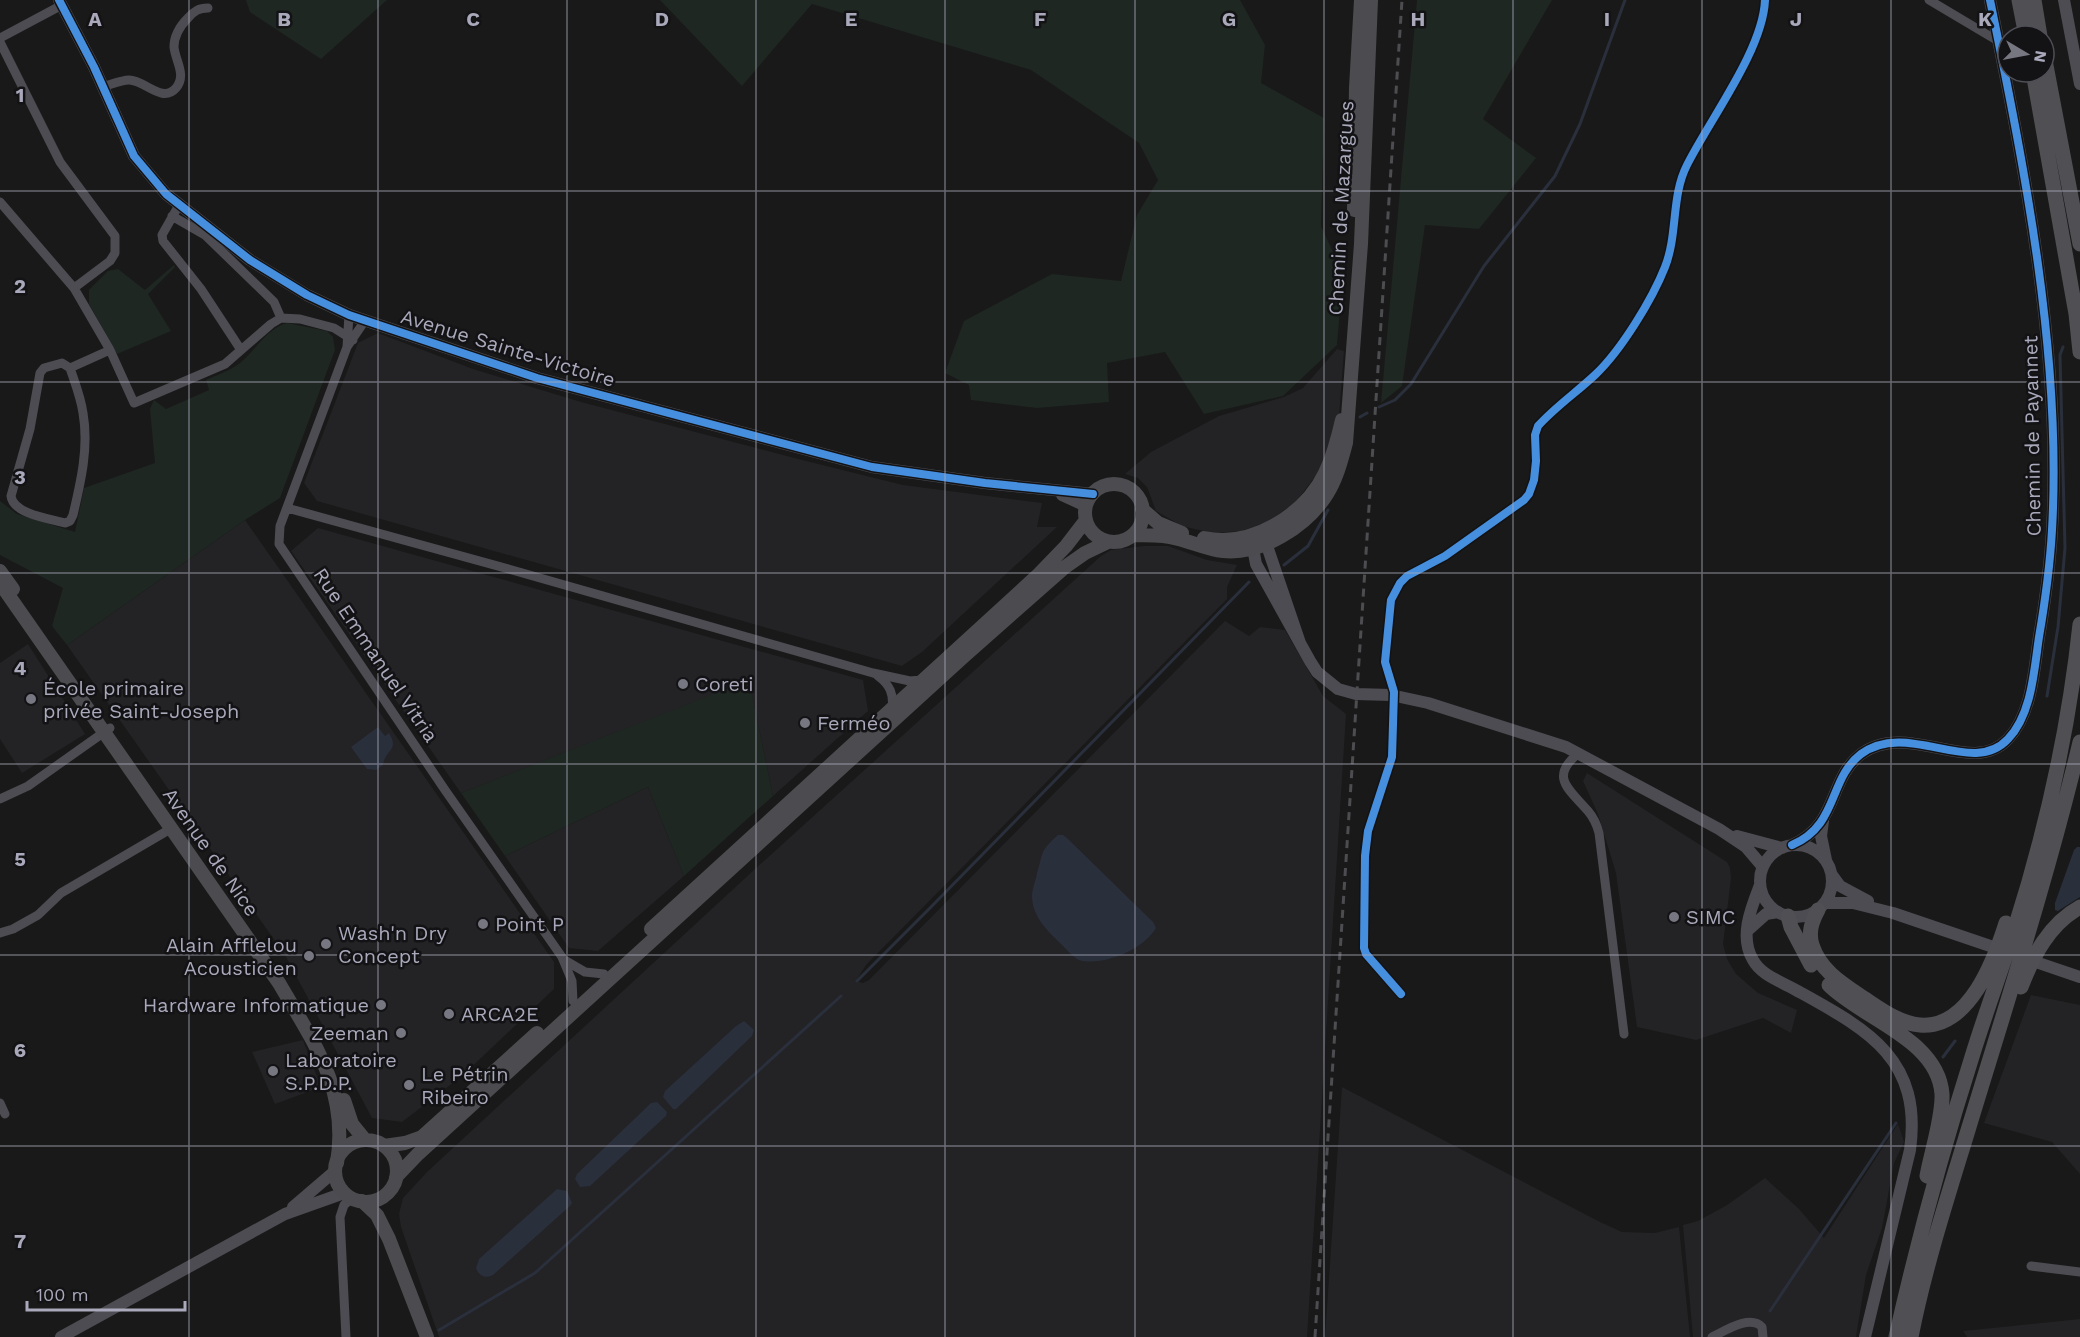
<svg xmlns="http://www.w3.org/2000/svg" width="2080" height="1337" font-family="'Work Sans',sans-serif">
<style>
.built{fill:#232225}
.green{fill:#1e2722}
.water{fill:#2a2f3c}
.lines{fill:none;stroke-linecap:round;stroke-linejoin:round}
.stream{stroke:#2a2f3c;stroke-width:3}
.minor{stroke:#4d4c52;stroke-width:9}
.tertiary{stroke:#4d4c52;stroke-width:12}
.secondary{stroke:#4c4c50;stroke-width:14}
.trunk{stroke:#4f4f54;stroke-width:15}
.rail{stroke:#4d4d51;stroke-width:3;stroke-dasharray:8 6;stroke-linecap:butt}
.cycleway-casing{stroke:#131315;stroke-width:11}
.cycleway{stroke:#468fdf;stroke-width:8}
.grid{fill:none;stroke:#a9a9bb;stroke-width:1.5;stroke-opacity:0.55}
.poi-dot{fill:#777782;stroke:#131315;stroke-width:2}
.labels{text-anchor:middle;stroke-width:5;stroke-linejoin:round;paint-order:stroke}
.street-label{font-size:20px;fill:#a9a9bb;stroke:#131315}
.poi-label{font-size:20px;fill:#a9a9bb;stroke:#131315;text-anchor:start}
.grid-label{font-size:20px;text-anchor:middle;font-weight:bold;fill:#a9a9bb;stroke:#131315;stroke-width:5;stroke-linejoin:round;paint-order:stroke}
</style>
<rect width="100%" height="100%" fill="#191919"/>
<!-- built -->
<path class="built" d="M378 333 473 369 581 402 802 460 903 485 1042 503 1037 527H1057L922 652 902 666 317 501 304 483 358 343Z
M1337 349 1344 351 1339 416 1319 471 1296 502 1270 521 1242 531 1212 533 1182 526 1156 511 1147 487 1138 478 1125 474 1151 452 1219 416 1284 397 1303 388Z
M245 520 554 962V989L463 1075 402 1122 372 1118 285 955 67 645Z
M318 528 863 680 868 711 773 796 749 681 461 793 291 551Z
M1144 546H1168L1207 560 1237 565 1227 587V599L866 965 856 981 863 983 869 980 1225 621 1249 636 1260 627 1285 630 1323 696 1346 714 1307 1337H439L401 1227 399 1214 403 1198 427 1172 755 869 1101 556 1111 550Z
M28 644 85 734 22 773 0 739V663Z
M1587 773 1727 862 1730 868 1731 878 1723 944 1727 959 1736 974 1758 993 1797 1010 1791 1033 1763 1018 1696 1040 1637 1027 1616 873 1598 814 1583 781Z
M648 787 684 876 598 951 569 948 505 856Z
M2031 995 2080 1005V1174L2052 1142 1984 1123Z
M303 1040 321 1087 275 1104 252 1052Z
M1342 1087 1598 1221 1622 1232 1655 1233 1679 1227 1690 1337H1325Z
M1898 1124 1904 1142 1894 1163 1882 1228 1866 1275 1856 1337H1693L1683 1225 1698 1221 1727 1205 1765 1178 1799 1209 1824 1238Z
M2080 1319V1337H1967L1963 1331Z"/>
<!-- green -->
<path class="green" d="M246 0H387L321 59 250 12Z
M660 0H1240L1265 45 1261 83 1324 118 1321 226 1343 274 1337 345 1283 396 1204 414 1165 352 1107 363 1109 402 1037 408 971 400 969 385 945 373 964 321 1052 274 1121 281 1137 215 1158 180 1139 143 1031 70 812 4 742 86Z
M1417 0H1552L1483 119 1536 158 1479 229 1425 225 1402 386 1381 403Z
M174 265 175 267 148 294 171 331 117 354 89 304V290L108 271 118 269 145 290Z
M287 323 327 331 333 337 335 350 280 498 245 520 67 645 52 626 63 588 0 555V501L17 514 75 532 84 488 155 463 150 409 154 400 166 409 209 390 206 380C217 375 231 370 240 363 256 350 266 329 287 323Z
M749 680 773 796 684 876 648 787 505 856 461 793Z"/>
<!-- water -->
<path class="water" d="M378 727 385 736 389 733C400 751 385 749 383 765L376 770 367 769 351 747Z
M1058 835H1063L1067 838 1153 922 1156 928C1144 949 1103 967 1079 960 1073 957 1067 950 1062 945 1048 931 1032 917 1032 896 1032 889 1036 880 1037 873 1044 851 1039 852 1058 835Z
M2077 847H2080V897L2058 911 2055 910V903L2074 850Z
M744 1021 754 1030 752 1036 676 1109H673L663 1097 665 1091 736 1026Z
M657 1102 667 1112 666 1116 590 1186 580 1187 575 1179 577 1174 651 1103Z
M557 1189 567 1191 572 1203 570 1206 493 1275C485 1279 479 1276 476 1268L479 1259Z"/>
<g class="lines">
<!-- stream -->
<path class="stream" d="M1379 407 1395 400 1411 384 1484 266 1555 176 1580 124 1625 0
M1360 417 1367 413
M1284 565 1308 546 1328 510
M2047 696 2058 627 2065 548 2060 355 2063 347
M857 981 930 908 1249 582
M1943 1057 1955 1041
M1770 1311 1896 1123
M439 1330 535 1273 841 996"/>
<!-- minor -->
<path class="minor" d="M1929 0 1998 41
M0 38 62 5
M0 42 60 162 115 236V253L110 261 74 288
M102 87C110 85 121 80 129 80 145 80 162 104 176 88 187 75 175 60 174 47 174 36 181 25 188 18 194 11 199 8 208 8
M0 202 74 288 110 350 134 403 225 364 271 324 281 318 300 319 334 328 353 340
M179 205 162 235 163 241 201 289 241 350
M172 216 205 235 274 302 281 318
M349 315 347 347 364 322
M347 347 280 526 279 544 445 790 562 957 572 981 573 1001
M70 368 62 363 44 368 40 373 30 429 11 496C13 514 50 519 65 523L70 521 73 515C81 481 89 447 83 413 81 398 75 383 70 368L110 350
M287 508 512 570 873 673 910 681 922 680
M878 676C890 685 894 694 892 709
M1579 753C1548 777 1570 790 1588 811 1594 818 1597 825 1599 833L1624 1034
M0 799 28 786 110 728
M0 933 13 929 38 915 61 893 172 828
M566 961 585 972 604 974
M1401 994 1366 954 1364 948 1365 856 1368 831 1392 757 1394 692 1385 662 1391 600 1400 583 1407 576 1445 556 1524 500 1529 494 1534 480 1536 461 1535 435 1538 426C1555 407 1577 392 1596 374 1621 350 1652 300 1665 267 1678 234 1671 196 1687 165 1710 119 1763 50 1765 0
M0 1103 5 1114
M2031 1266 2080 1272
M346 1337 340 1217 344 1205 352 1198
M1712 1337C1725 1331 1750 1314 1762 1327L1763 1337"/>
<!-- tertiary -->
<path class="tertiary" d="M59 0 94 67 134 156 166 194 250 260 307 295 349 315 537 378 872 467 985 483 1093 494
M2064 0 2080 84
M1062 495 1086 506
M1300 643 1266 543 1257 533 1253 548 1256 564 1310 661 1317 672 1338 689 1356 694 1391 695 1428 703 1566 747 1719 829 1746 847 1763 867
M1823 821 1821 836 1826 860
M1737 836 1782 848
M1792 845C1839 825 1828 779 1861 754 1908 719 1972 778 2008 739 2032 714 2034 670 2039 637 2045 602 2050 566 2052 530 2062 356 2025 170 1990 0
M1760 881a36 36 0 1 1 72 0a36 36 0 1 1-72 0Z
M1832 875 1840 886 1868 901
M1760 885C1751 908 1739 937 1753 960 1761 975 1780 981 1794 989 1864 1028 1923 1056 1910 1150L1865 1337
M1825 903H1853L1893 913 2005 951
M1747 931 1766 914 1778 912
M2024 958 2080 977
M293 1207 335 1171
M61 1337 285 1214 344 1193"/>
<!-- secondary -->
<path class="secondary" d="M1354 210 1356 88 1361 0
M1085 513a29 29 0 1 1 58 0a29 29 0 1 1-58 0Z
M1142 509 1158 523 1182 533
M1133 535C1146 535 1158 535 1170 537 1188 540 1205 549 1223 551 1262 555 1307 526 1327 494 1337 478 1341 461 1346 443L1361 244 1371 0
M1204 538C1251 548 1304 516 1325 473 1333 456 1338 438 1342 420
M0 571 13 589
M0 583 279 983C314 1043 349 1090 337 1163
M651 929 1037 576 1066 546 1086 520
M344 1100 352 1124 365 1140
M335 1171a31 31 0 1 1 62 0a31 31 0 1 1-62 0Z
M384 1146 405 1143 422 1137 537 1033
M396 1177 418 1154 963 657 1065 567 1085 553 1108 542
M362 1201 377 1215 389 1239 427 1337"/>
<!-- trunk -->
<path class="trunk" d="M2019 0 2026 36
M2034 0 2040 36
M2044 55 2080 244
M2033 72 2076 314 2080 352
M1818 910C1812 921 1808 932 1812 945 1820 970 1841 983 1862 997 1879 1008 1898 1023 1920 1025 1969 1029 1994 961 2006 923
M1788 916 1791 927 1811 965
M1829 985C1863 1019 1938 1039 1942 1094 1943 1117 1931 1153 1927 1176
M2021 987C2033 956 2049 924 2080 907
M1896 1337C1917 1244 1942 1151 1971 1060 1984 1017 2000 974 2014 931 2046 831 2069 728 2080 624
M1911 1337C1925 1266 1948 1196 1969 1127 2008 999 2049 872 2080 742"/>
<!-- rail -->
<path class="rail" d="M1315 1337 1402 0"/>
<defs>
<path id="cycleway" d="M59 0 94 67 134 156 166 194 250 260 307 295 349 315 537 378 872 467 985 483 1093 494
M1792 845C1839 825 1828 779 1861 754 1908 719 1972 778 2008 739 2032 714 2034 670 2039 637 2045 602 2050 566 2052 530 2062 356 2025 170 1990 0
M1401 994 1366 954 1364 948 1365 856 1368 831 1392 757 1394 692 1385 662 1391 600 1400 583 1407 576 1445 556 1524 500 1529 494 1534 480 1536 461 1535 435 1538 426C1555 407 1577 392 1596 374 1621 350 1652 300 1665 267 1678 234 1671 196 1687 165 1710 119 1763 50 1765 0"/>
</defs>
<!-- cycleway casing -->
<use href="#cycleway" class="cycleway-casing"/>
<!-- cycleway -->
<use href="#cycleway" class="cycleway"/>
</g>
<!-- grid -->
<path class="grid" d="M189 0V1337M378 0V1337M567 0V1337M756 0V1337M945 0V1337M1135 0V1337M1324 0V1337M1513 0V1337M1702 0V1337M1891 0V1337M0 191H2080M0 382H2080M0 573H2080M0 764H2080M0 955H2080M0 1146H2080"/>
<!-- markers -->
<g class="poi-dot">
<circle cx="683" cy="684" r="6"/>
<circle cx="31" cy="699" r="6"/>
<circle cx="805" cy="723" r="6"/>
<circle cx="1674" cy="917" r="6"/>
<circle cx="483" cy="924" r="6"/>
<circle cx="326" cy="944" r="6"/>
<circle cx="309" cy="956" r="6"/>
<circle cx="381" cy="1005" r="6"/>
<circle cx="449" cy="1014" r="6"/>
<circle cx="401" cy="1033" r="6"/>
<circle cx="273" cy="1071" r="6"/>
<circle cx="409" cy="1085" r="6"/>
</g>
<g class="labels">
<!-- street labels -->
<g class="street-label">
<text transform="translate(1341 208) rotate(-87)" y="7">Chemin de Mazargues</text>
<text transform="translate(508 348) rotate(17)" y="7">Avenue Sainte-Victoire</text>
<text transform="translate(2032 436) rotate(-91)" y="7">Chemin de Payannet</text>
<text transform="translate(376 655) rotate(56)" y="7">Rue Emmanuel Vitria</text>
<text transform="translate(211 852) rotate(55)" y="7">Avenue de Nice</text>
</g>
<!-- poi labels -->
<g class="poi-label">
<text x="695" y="691">Coreti</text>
<text x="43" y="695">École primaire<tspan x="43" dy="23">privée Saint-Joseph</tspan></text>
<text x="817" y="730">Ferméo</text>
<text x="1686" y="924">SIMC</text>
<text x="495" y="931">Point P</text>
<text x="338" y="940">Wash'n Dry<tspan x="338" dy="23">Concept</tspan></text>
<text x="297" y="952" text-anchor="end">Alain Afflelou<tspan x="297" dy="23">Acousticien</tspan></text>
<text x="369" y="1012" text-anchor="end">Hardware Informatique</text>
<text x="461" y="1021">ARCA2E</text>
<text x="389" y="1040" text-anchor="end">Zeeman</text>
<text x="285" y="1067">Laboratoire<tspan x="285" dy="23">S.P.D.P.</tspan></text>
<text x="421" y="1081">Le Pétrin<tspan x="421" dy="23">Ribeiro</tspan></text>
</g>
</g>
<g class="grid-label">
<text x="95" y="26">A</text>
<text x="284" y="26">B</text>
<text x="473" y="26">C</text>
<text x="662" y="26">D</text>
<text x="851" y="26">E</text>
<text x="1040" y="26">F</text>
<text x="1229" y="26">G</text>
<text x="1418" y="26">H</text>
<text x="1607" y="26">I</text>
<text x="1796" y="26">J</text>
<text x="1985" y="26">K</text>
<text x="20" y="102">1</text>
<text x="20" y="293">2</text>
<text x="20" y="484">3</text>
<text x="20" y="675">4</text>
<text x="20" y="866">5</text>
<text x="20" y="1057">6</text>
<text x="20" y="1248">7</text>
</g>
<!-- north arrow -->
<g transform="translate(2026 54) rotate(100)"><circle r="28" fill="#131315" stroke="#4f4f57" stroke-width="1.5"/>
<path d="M0-4.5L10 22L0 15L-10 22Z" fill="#777782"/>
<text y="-9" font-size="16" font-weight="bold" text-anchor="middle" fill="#a9a9bb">N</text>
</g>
<!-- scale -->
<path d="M27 1301v9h158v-9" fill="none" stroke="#a9a9bb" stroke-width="3"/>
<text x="36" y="1301" font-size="18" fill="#a9a9bb" stroke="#131315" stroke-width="4.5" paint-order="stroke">100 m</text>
</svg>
